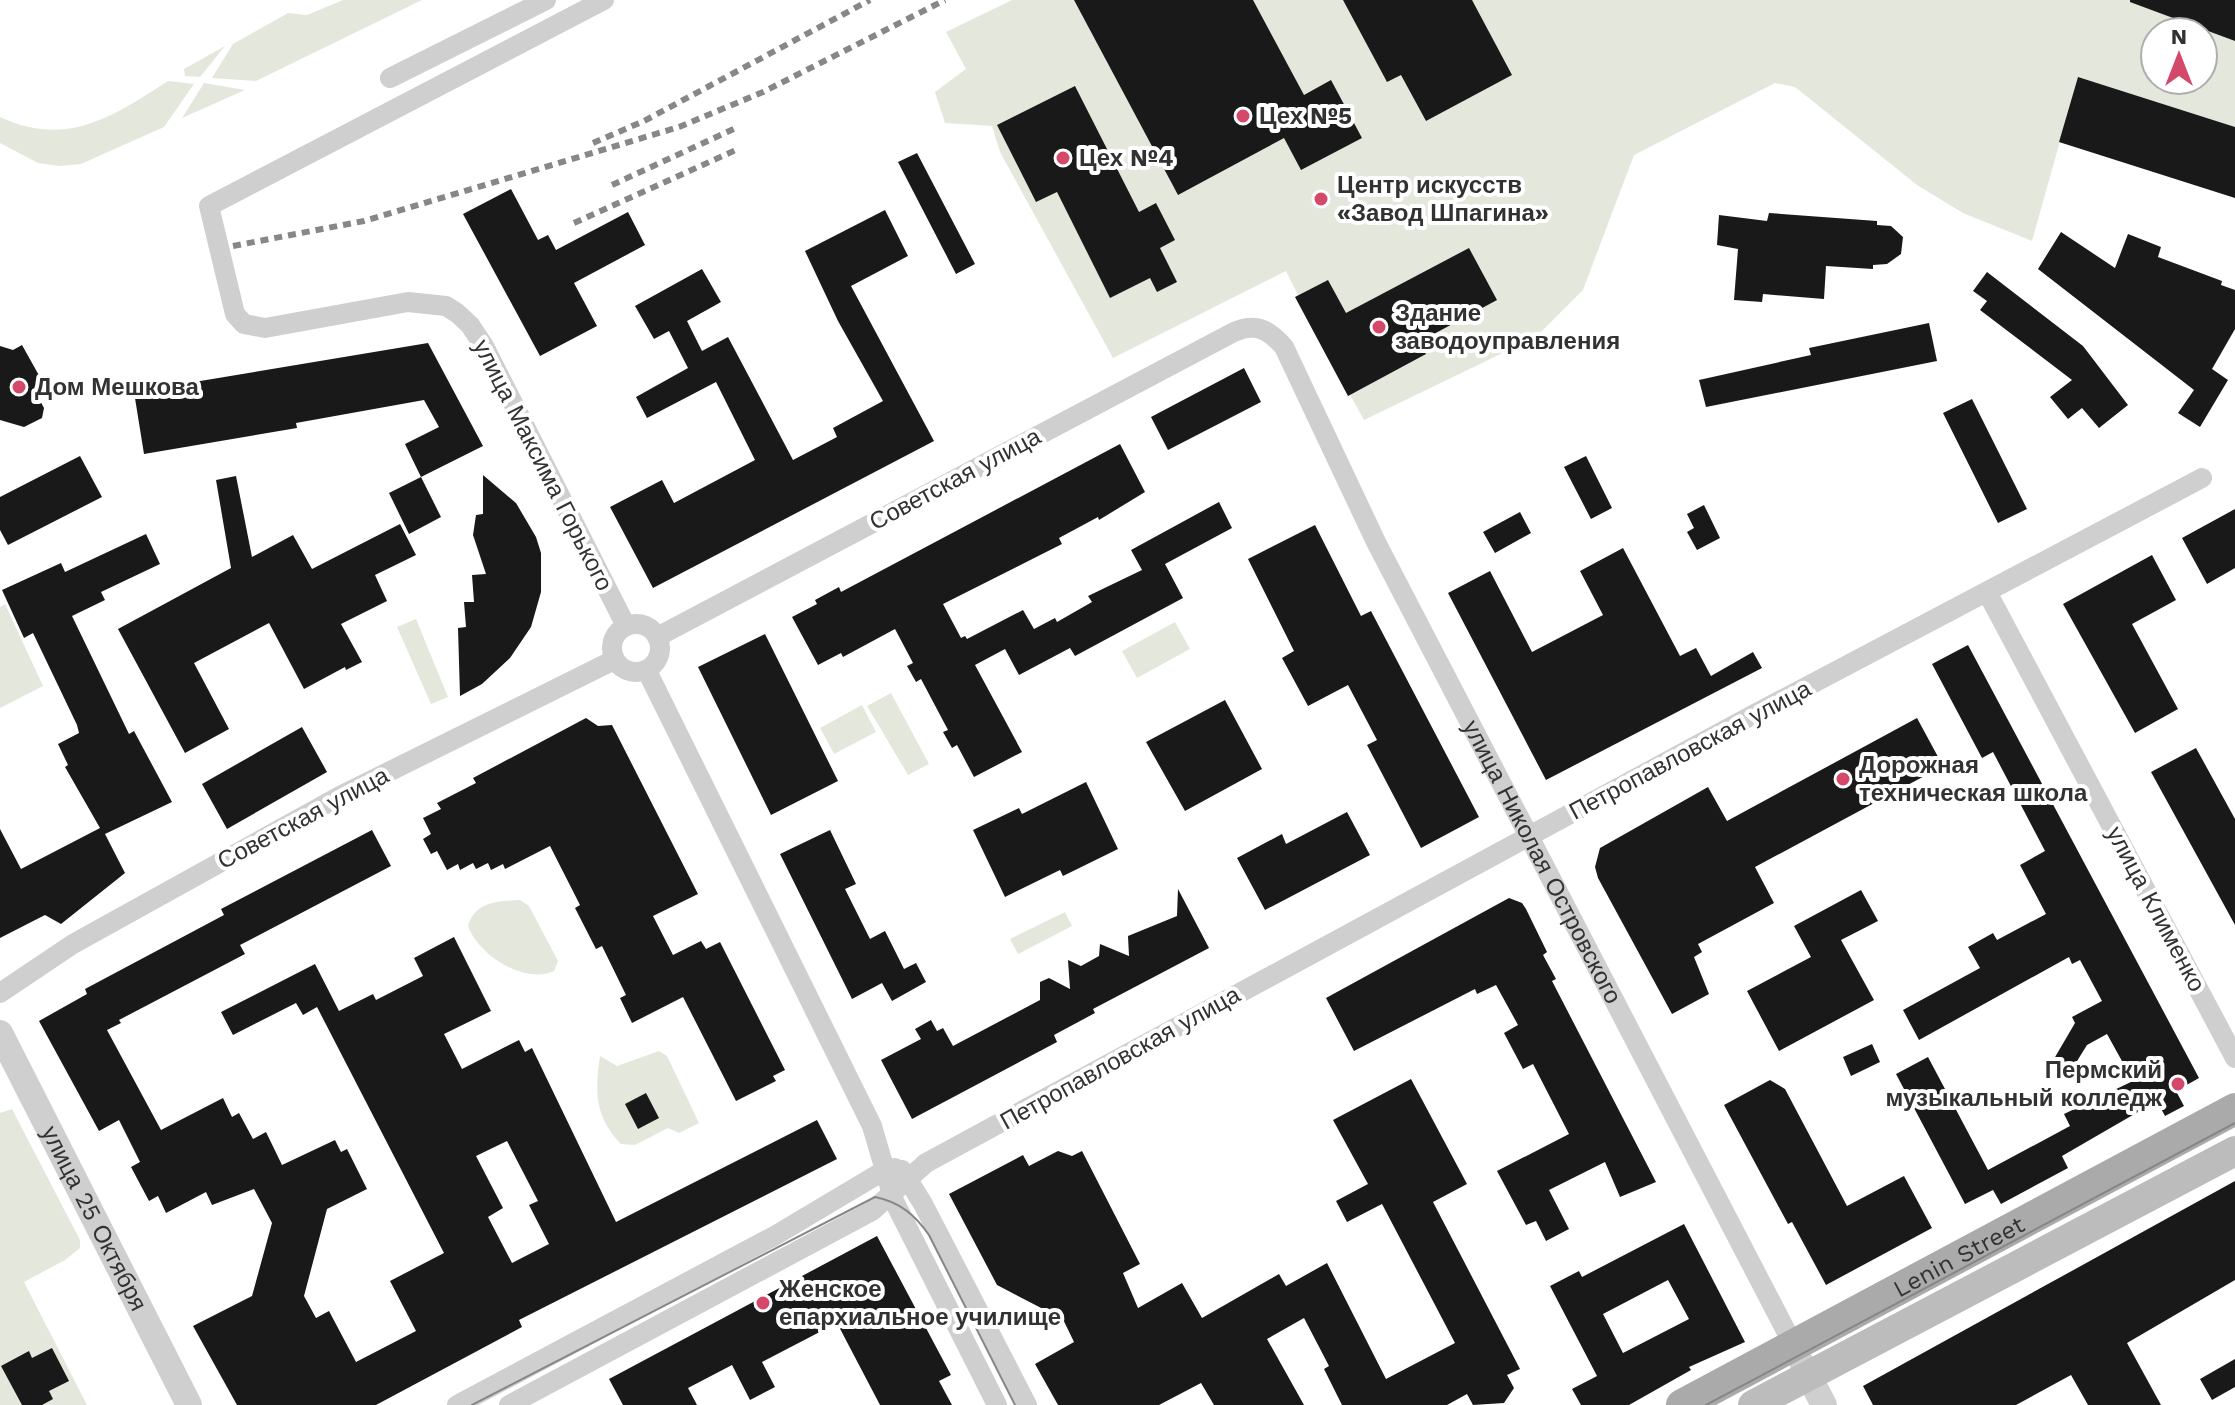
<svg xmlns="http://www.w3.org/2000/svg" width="2235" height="1405" font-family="'Work Sans',sans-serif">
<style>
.green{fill:#e4e8dc;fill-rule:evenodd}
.building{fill:#191919;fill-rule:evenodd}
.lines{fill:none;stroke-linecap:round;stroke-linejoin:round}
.minor{stroke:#cfcfcf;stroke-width:20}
.tertiary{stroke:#cfcfcf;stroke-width:26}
.secondary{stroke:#bcbcbc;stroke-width:30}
.primary{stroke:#aaa;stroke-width:32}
.tram{stroke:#878787;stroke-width:2}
.rail{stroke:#878787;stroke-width:6;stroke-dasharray:8 6;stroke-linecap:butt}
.poi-dot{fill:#d44969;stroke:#fff;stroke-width:3}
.labels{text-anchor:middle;stroke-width:8;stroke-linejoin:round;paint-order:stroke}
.poi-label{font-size:24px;font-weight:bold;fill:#323232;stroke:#fff;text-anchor:start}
.street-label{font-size:24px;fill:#323232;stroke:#fff}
</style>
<rect width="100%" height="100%" fill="#fff"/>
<!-- green -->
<path class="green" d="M343 0H422L256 81 212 78 233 44 288 13 307 15Z
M1012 0H2235V127L2078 77 2032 241 1963 213 1917 185 1795 87 1775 83 1634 155 1583 290 1536 337 1364 420 1296 297 1298 295 1286 271 1113 358 1000 152 992 126 945 123 935 92 966 69 946 32ZM2155 32H2203V80H2155Z
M225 46 200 77 185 76 184 69Z
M168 81 194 84 164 127 81 164 60 166 38 163 0 143V117C67 148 112 117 168 81Z
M204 83 245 90 182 118 184 115Z
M5 604 43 686 0 708V607Z
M416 619 448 697 431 704 397 627Z
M1175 622 1190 649 1137 678 1122 651Z
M891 693 929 764 908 775 867 706Z
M862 705 876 732 834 754 820 728Z
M520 900 529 906 558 961 554 971C525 985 478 955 468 926 475 901 499 901 520 900Z
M1065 912 1072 926 1018 954 1010 939Z
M659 1051 667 1056 699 1123 679 1133 668 1128 635 1145 621 1144C594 1116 595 1090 600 1056L617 1066Z
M12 1109 80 1240V1248L65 1260 24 1282 87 1405H0V1113Z"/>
<!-- building -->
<path class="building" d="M1074 0H1253L1304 95 1331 80 1362 138 1301 170 1284 138 1178 195Z
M1343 0H1472L1512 75 1426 121 1401 75 1387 82Z
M2130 0H2235V41L2130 2Z
M2078 77 2235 127V198L2059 142Z
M1075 86 1139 212 1156 203 1175 240 1160 248 1177 282 1157 292 1150 278 1110 298 1057 192 1036 202 997 125Z
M917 153 975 264 956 274 898 162Z
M511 189 538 240 548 235 556 250 628 212 645 245 574 283 597 326 540 356 463 214Z
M885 210 908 256 851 286 934 441 653 588 610 507 662 480 674 503 755 460 716 382 647 418 636 397 688 368 669 331 654 339 635 306 702 269 721 302 687 321 702 351 728 337 793 460 837 437 833 428 883 401 838 321 805 251Z
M1769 213 1877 221V225L1891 226 1903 237 1901 254 1887 264 1873 265V269L1826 266 1824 299 1763 294 1762 302 1734 300 1738 249 1717 245 1719 215 1767 221Z
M2061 232 2115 268 2128 234 2161 247 2158 257 2222 281 2221 285 2235 290V329L2212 369 2228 380 2200 427 2178 413 2194 390 2038 269Z
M1469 248 1497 300 1419 342 1426 354 1348 396 1295 297 1328 280 1346 313Z
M1987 272 2083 346 2128 405 2099 428 2082 408 2068 419 2050 397 2072 380 1980 310 1987 301 1973 291Z
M1929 323 1937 361 1706 407 1699 380 1811 355 1809 348Z
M428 343 483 446 421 477 405 444 439 427 424 400 296 423 297 428 144 454 134 392Z
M22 345 41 379 36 382 42 393 37 395 44 408 42 418 24 427 0 420V346L13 350Z
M1244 368 1261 402 1168 450 1151 417Z
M1972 399 2027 509 1998 523 1943 413Z
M1120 444 1145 492 1099 520 1098 517 1059 538 1062 544 943 604 961 638 965 636 967 639 1023 610 1034 629 1055 618 1057 622 1092 602 1088 596 1142 570 1131 550 1219 502 1232 528 1165 564 1183 598 1075 656 1070 648 1019 675 1005 649 975 665 1022 752 974 777 957 745 952 748 943 732 948 730 921 679 916 682 907 666 913 663 895 629 843 657 841 653 818 665 792 617 817 604 815 600 839 587 841 592Z
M80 456 102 497 8 545 0 530V497Z
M1586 456 1612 508 1591 519 1564 467Z
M483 475 516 503 536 537 541 553V592L531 627 510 658 482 684 460 696 458 628 466 627 464 602H474L472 575 486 574 473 535 476 515 483 514Z
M236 476 252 557 293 535 312 569 400 524 416 555 375 575 387 601 341 624 362 662 346 670 345 667 304 689 269 623 194 663 229 729 185 753 118 629 231 568 216 480Z
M421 477 441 517 409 534 389 493Z
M1704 505 1720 538 1697 550 1687 532 1694 528 1687 514Z
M2235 509V568L2207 584 2182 538Z
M1520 512 1531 533 1495 553 1483 532Z
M1315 525 1361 616 1371 611 1479 817 1421 848 1367 745 1377 740 1348 685 1308 706 1282 658 1294 651 1248 559Z
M146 534 160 564 101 592 105 600 72 616 129 734 134 731 172 802 105 834 125 873 61 924 45 915 0 938V829L21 869 100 828 65 767 68 765 58 744 79 733 77 725 33 633 24 638 2 590 61 563 65 572Z
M1623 548 1680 656 1696 648 1711 676 1753 652 1762 668 1546 780 1448 593 1490 571 1532 652 1603 615 1580 571Z
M2152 555 2176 600 2132 624 2178 709 2135 733 2063 604Z
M765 634 838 781 771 815 698 667Z
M1968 645 2199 1078 2176 1091 2184 1106 2165 1116 2157 1101 2062 1156 2068 1168 2001 1204 1993 1190 1965 1204 1896 1074 1928 1057 1988 1170 2070 1126 2064 1114 2133 1081 2107 1034 2087 1045 2069 1074 2051 1064 2075 1023 2072 1017 2102 1001 2080 960 2072 964 2069 957 1919 1040 1903 1010 1980 968 1968 947 1993 933 1997 940 2046 914 2020 865 2045 851 1993 752 1982 758 1932 664Z
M1225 700 1262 769 1185 811 1146 742Z
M586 718 598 726 612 725 698 894 653 916 673 955 701 941 706 949 720 942 785 1070 773 1076 776 1081 736 1101 683 997 632 1023 620 998 626 995 602 946 596 949 575 908 580 905 550 846 505 869 503 864 491 870 488 863 476 869 473 863 460 870 458 864 447 870 437 851 431 854 423 839 431 834 423 818 441 809 437 803 476 783 473 778Z
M1917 718 1943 766 1755 867 1774 903 1698 944 1702 952 1694 957 1709 994 1672 1014 1598 878 1595 867 1600 848 1708 787 1727 821Z
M302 727 327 772 227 829 202 784Z
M2196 748 2235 819V925L2151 772Z
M1086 782 1118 849 1063 876 1060 870 1005 897 973 830 1019 808 1022 814Z
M1347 812 1370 855 1265 910 1237 858 1282 834 1286 844Z
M372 830 391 866 240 945 245 954 119 1020 121 1023 107 1030 161 1130 223 1098 232 1117 239 1113 253 1139 266 1132 282 1165 335 1140 341 1152 347 1149 367 1189 327 1209 304 1296 316 1318 329 1311 356 1362 416 1331 390 1281 444 1253 317 1007 303 1015 296 1003 233 1035 221 1012 315 964 339 1011 373 994 376 1000 423 976 414 958 454 937 491 1011 444 1034 462 1069 519 1040 525 1052 532 1048 616 1222 817 1120 837 1159 519 1320 522 1327 376 1405H237L193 1326 252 1296 272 1223 254 1189 212 1205 206 1192 166 1213 158 1196 149 1201 131 1167 140 1162 119 1120 99 1131 39 1021 87 994 85 989 224 915 221 909ZM507 1141 538 1201 529 1205 549 1244 512 1263 488 1217 503 1208 476 1156Z
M830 830 856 884 845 889 870 939 885 931 904 969 916 963 926 982 892 1001 882 983 852 999 780 854Z
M1178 889 1209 948 1093 1009 1095 1013 1054 1035 1057 1042 912 1119 881 1060 921 1039 915 1029 931 1020 937 1031 943 1028 953 1046 1040 1000V982L1049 978 1070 989 1068 960 1081 966 1099 956 1100 944 1129 956 1128 936 1177 916Z
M1861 890 1878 921 1841 940 1874 1000 1779 1051 1747 991 1811 957 1794 926Z
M1509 898 1522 903 1526 909 1547 952 1543 955 1556 979 1552 981 1656 1182 1620 1197 1605 1162 1549 1190 1569 1229 1546 1241 1536 1221 1526 1225 1497 1171 1569 1134 1533 1064 1523 1069 1504 1033 1518 1025 1496 985 1477 994 1475 989 1354 1051 1326 998Z
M1872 1044 1880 1062 1851 1076 1843 1057Z
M1411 1079 1467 1184 1433 1202 1520 1369 1507 1375 1514 1388 1504 1403 1473 1405 1467 1394 1447 1405H1342L1324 1369 1329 1366 1304 1318 1267 1339 1304 1405H1214L1201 1383 1159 1405H1058L1035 1364 1074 1342 1058 1309 1047 1311 997 1285 949 1194 1023 1155 1029 1166 1058 1151 1072 1156 1082 1151 1140 1264 1123 1273 1138 1308 1182 1283 1202 1318 1279 1274 1286 1286 1327 1263 1386 1379 1455 1343 1382 1204 1347 1222 1336 1201 1368 1184 1333 1120Z
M1770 1080 1785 1089 1847 1206 1904 1176 1932 1228 1826 1285 1792 1222 1788 1224 1724 1105Z
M646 1093 659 1118 638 1129 625 1104Z
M2235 1181V1280L2127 1343 2161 1405H2088L2071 1375 2016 1405H1873L1863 1386Z
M1684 1224 1745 1342 1689 1367 1691 1370 1629 1405H1581L1572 1389 1597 1376 1550 1286 1579 1271 1582 1277ZM1668 1280 1689 1319 1623 1353 1603 1314Z
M877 1236 951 1375 939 1381 952 1405H880L837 1323 762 1362 775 1387 750 1400 732 1365 688 1388 697 1405H623L609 1379Z
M52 1348 69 1381 49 1391 53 1399 42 1405H22L1 1366 29 1351 32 1358Z
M2235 1359V1387L2212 1400 2200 1379Z"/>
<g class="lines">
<!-- minor -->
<g class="minor">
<path d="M604 0 209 206 235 314 244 324 265 328 408 302 446 306 457 313 470 325 484 346 626 626"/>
<path d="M390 78 546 0"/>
<path d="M1987 592 2235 1058"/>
<circle cx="636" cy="648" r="24"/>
<path id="s1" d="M657 637 1234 332C1256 322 1269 330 1284 347L1376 542 1798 1354"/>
<path d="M647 671 872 1126 894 1201 997 1405"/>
<path d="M0 993 73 944 340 796 614 660"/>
<path d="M902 1170 923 1204 1027 1405"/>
<path d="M457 1405 776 1235 885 1170 895 1168"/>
<path d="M509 1405 872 1211 926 1163 1749 717 2202 478"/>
</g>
<!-- tertiary -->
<g class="tertiary">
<path id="s2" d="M0 1033 189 1405"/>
<path d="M1803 1365 1824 1405"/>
</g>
<!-- secondary -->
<path class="secondary" d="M1753 1405 2235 1151"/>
<!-- primary -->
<path class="primary" id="s3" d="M1682 1405 2235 1109"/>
<!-- tram -->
<path class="tram" d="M472 1405 875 1197C900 1202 915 1215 929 1235L1015 1405
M1706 1405 2235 1123"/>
<!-- rail -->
<path class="rail" d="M593 143 644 121 870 0
M612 185 738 127
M574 223 738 149
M233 246 364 221 679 127 763 92 945 0"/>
</g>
<!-- markers -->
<g class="poi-dot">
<circle cx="1243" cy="116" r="8"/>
<circle cx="1063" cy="158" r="8"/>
<circle cx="1321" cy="199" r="8"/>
<circle cx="1379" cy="327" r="8"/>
<circle cx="19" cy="387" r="8"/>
<circle cx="1843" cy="779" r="8"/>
<circle cx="2178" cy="1084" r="8"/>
<circle cx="763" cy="1303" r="8"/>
</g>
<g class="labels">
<!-- poi labels -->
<g class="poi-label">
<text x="1259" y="124">Цех №5</text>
<text x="1079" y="166">Цех №4</text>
<text x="1337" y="193">Центр искусств<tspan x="1337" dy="28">«Завод Шпагина»</tspan></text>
<text x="1395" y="321">Здание<tspan x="1395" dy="28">заводоуправления</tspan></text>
<text x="35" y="395">Дом Мешкова</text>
<text x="1859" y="773">Дорожная<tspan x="1859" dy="28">техническая школа</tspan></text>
<text x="2162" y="1078" text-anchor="end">Пермский<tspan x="2162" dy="28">музыкальный колледж</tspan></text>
<text x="779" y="1297">Женское<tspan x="779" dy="28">епархиальное училище</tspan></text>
</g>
<!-- street labels -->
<g class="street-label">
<text transform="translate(543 465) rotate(63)" y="8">улица Максима Горького</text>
<text transform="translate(955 479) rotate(-28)" y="8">Советская улица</text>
<text transform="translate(1690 750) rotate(-28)" y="8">Петропавловская улица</text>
<text transform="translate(303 818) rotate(-28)" y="8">Советская улица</text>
<text dy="8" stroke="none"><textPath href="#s1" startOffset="1286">улица Николая Островского</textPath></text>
<text transform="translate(2156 909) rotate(62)" y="8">улица Клименко</text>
<text transform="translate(1120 1058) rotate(-29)" y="8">Петропавловская улица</text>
<text dy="8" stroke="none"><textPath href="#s2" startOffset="208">улица 25 Октября</textPath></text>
<text dy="8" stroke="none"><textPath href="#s3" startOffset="314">Lenin Street</textPath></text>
</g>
</g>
<!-- north arrow -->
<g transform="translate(2179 56)"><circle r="38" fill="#ffffff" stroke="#adadad" stroke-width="2"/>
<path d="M0-6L14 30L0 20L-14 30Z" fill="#d44969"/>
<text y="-12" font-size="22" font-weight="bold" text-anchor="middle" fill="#323232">N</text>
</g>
</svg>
